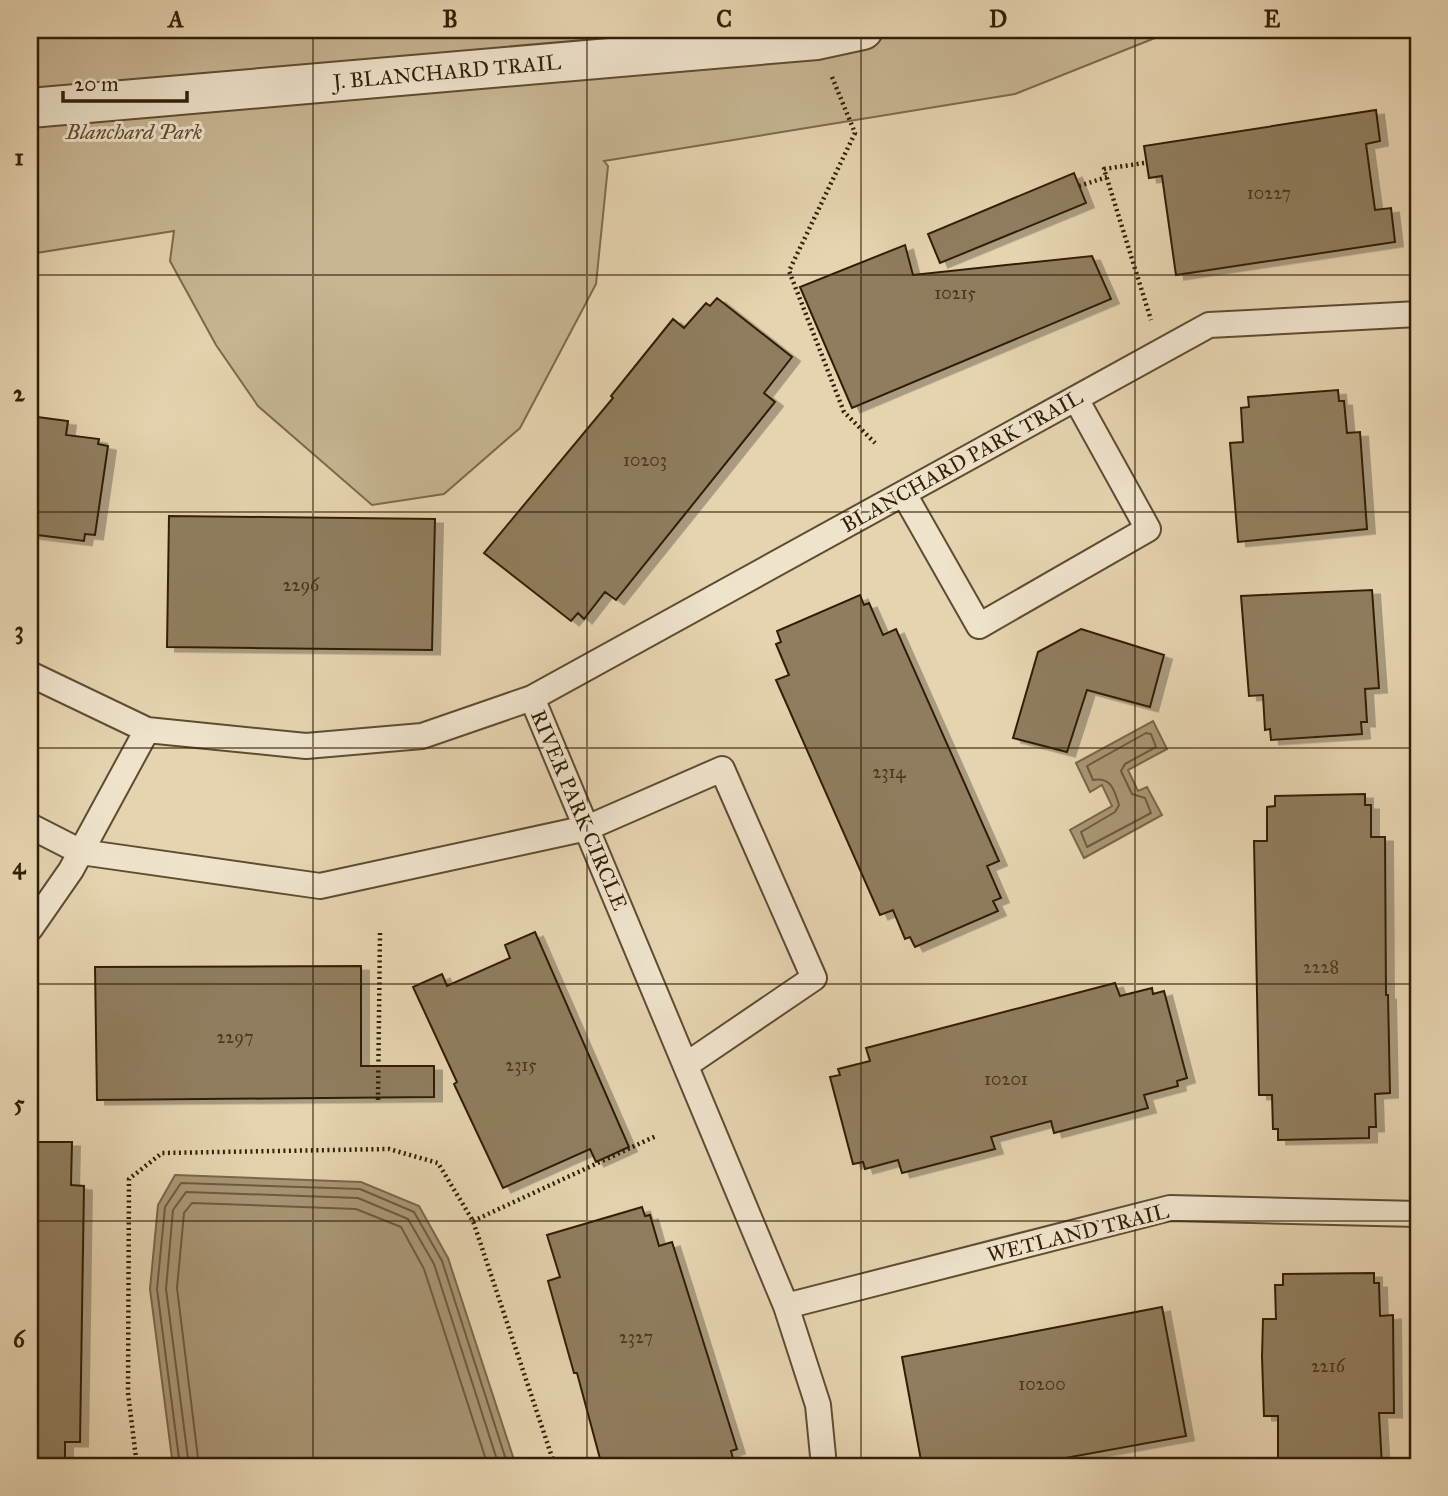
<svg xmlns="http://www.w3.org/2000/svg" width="1448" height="1496" font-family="'IM FELL Great Primer',serif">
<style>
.green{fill:#c7b593;stroke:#7c6a4c;stroke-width:2}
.water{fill:#a99676;stroke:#796649;stroke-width:2}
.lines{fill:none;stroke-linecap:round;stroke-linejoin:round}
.shore{stroke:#6e5a3e;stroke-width:2}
.building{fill:#907d5e;stroke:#321e06;stroke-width:2;filter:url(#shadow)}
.lane-casing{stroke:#5f4c30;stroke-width:28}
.street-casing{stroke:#5f4c30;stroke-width:42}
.path{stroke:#321e06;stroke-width:4.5;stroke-dasharray:2 3.5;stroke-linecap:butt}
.lane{stroke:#efe3cc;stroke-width:24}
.street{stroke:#efe3cc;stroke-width:38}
.grid{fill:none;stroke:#321e06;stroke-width:2;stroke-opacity:0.55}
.labels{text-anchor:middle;stroke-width:6;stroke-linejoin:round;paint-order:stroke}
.number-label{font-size:18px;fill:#4a361c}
.street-label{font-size:21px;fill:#321e06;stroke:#efe3cc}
.park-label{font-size:21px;font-style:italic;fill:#5f4b30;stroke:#efe3cc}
.neatline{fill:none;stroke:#321e06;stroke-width:2.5}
.grid-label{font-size:23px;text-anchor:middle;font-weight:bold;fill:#321e06}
</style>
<defs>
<filter id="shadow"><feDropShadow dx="8" dy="4.5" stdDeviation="0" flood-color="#0004"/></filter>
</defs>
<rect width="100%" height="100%" fill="#e6d4b0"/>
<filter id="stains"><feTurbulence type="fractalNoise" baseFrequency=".00286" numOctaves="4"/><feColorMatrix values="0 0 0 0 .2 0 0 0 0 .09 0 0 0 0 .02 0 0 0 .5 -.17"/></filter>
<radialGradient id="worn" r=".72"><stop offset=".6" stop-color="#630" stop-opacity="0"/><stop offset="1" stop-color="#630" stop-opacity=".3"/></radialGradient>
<!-- green -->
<path class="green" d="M30 30H1175L1015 94 604 161 608 166 596 284 520 428 444 494 372 505 258 406 216 345 170 261 174 231 30 254Z"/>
<!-- water -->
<path class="water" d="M1153 721 1167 749 1128 770 1138 791 1147 787 1162 815 1084 858 1070 830 1112 806 1102 785 1090 792 1076 763Z
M175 1175 361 1182 419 1206 448 1258 516 1466H173L150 1289 158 1205Z"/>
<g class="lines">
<!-- shore -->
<path class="shore" d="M1146 733 1151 734 1156 747 1125 764 1121 771 1132 794 1145 798 1151 813 1087 847 1081 832 1115 812 1119 805C1114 789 1111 777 1093 780L1087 766Z
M180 1466 157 1289 165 1207 181 1183 360 1189 414 1212 442 1261 508 1466
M189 1466 166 1289 173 1210 186 1192 358 1198 408 1219 434 1264 499 1466
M199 1466 177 1288 184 1213 192 1203 356 1209 401 1227 424 1269 488 1466"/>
</g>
<!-- building -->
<path class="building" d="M1376 110 1380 141 1366 144 1375 210 1391 208 1395 242 1176 275 1162 176 1149 178 1144 146Z
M1074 173 1086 203 940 263 928 234Z
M905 245 913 275 1092 256 1111 299 852 408 800 287Z
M717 298 792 357 764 393 775 402 616 600 605 592 584 619 578 613 571 621 484 553 613 398 611 396 673 319 684 328 706 303 710 306Z
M1338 390 1339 401H1344L1347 433 1360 432 1367 529 1238 542 1230 443 1243 442 1241 408 1249 407 1248 397Z
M30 416 68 421 66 435 99 439 98 444 108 446 95 535 85 534 84 541 30 534Z
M169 516 435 519 432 650 167 647Z
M1372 590 1379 688 1365 689 1367 722H1361L1362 734 1271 740 1270 729 1265 730 1263 695 1249 696 1241 596Z
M860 595 864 605 869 603 883 635 896 629 999 861 987 866 1001 898 993 901 998 911 915 947 910 937 905 939 893 910 880 915 776 680 789 675 776 644 781 642 777 631Z
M1081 629 1164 655 1150 707 1087 690 1067 752 1013 738 1038 652Z
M1365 794V805H1371V837H1385L1386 995H1388L1390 1093 1375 1094 1376 1127H1369V1138L1278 1140V1129H1273L1272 1095H1259L1254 841H1267V807L1275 806V796Z
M535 932 629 1147 596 1162 590 1149 503 1188 454 1084 457 1082 413 987 442 974 447 986 510 958 505 945Z
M361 966V1066H434V1097L97 1100 95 967Z
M1115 983 1120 996 1152 988 1153 994 1164 991 1187 1078 1177 1081 1178 1086 1144 1095 1148 1108 1054 1133 1051 1121 991 1137 995 1149 902 1173 898 1160 865 1169 863 1162 853 1164 830 1077 840 1075 838 1069 870 1061 866 1048Z
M30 1142H72L71 1185 84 1186 80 1442H65V1466H30Z
M642 1207 645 1216 650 1215 659 1246 672 1242 737 1449 731 1451 735 1466H602L577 1373H574L548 1281 560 1277 547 1235Z
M1374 1273V1283H1379L1380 1316 1393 1315 1394 1413H1379L1382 1466H1278V1416H1264L1262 1357 1263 1319H1276L1275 1285H1283V1274Z
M1162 1307 1186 1436 1065 1458 1066 1466H1005L1004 1459 965 1466H922L902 1357Z"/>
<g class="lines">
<defs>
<path id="lane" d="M904 494 979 626 1148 529 1076 399
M30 674 147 730
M532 698 786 1306 818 1405 824 1466
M30 826 81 852 320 886 587 828 722 769 814 978 686 1065
M30 929 71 870 147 730 306 746 422 736 532 698 1209 325 1418 314
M786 1306 1170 1208 1418 1214"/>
<path id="street" d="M30 108 817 40 863 30"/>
</defs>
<!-- lane casing -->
<use href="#lane" class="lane-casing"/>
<!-- street casing -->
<use href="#street" class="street-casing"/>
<!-- path -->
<path class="path" d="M832 77 855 133 789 271 844 412 875 443
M1144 163 1104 169 1151 320
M1079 186 1107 177
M378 1100 380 931
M473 1221 656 1136
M137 1466 128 1393 129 1179 162 1153 389 1149 438 1163 473 1221 555 1466"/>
<!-- lane -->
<use href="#lane" class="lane"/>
<!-- street -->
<use href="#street" class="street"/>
</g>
<!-- grid -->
<path class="grid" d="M313 30V1466M587 30V1466M861 30V1466M1135 30V1466M30 275H1418M30 512H1418M30 748H1418M30 984H1418M30 1221H1418"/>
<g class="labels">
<!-- number labels -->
<g class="number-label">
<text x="1269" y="199">10227</text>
<text x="955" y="299">10215</text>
<text x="645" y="466">10203</text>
<text x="301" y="591">2296</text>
<text x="889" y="778">2314</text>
<text x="1321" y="973">2228</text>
<text x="235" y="1043">2297</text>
<text x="521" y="1071">2315</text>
<text x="1006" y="1085">10201</text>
<text x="636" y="1343">2327</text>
<text x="1328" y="1372">2216</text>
<text x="1042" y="1390">10200</text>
</g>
<!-- street labels -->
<g class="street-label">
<text transform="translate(447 72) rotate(-5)" y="7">J. BLANCHARD TRAIL</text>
<text transform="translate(962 461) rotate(-29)" y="7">BLANCHARD PARK TRAIL</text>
<text transform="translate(579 810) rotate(67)" y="7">RIVER PARK CIRCLE</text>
<text transform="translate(1078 1233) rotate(-14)" y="7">WETLAND TRAIL</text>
</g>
<!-- park labels -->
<g class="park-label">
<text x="134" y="139">Blanchard Park</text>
</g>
</g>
<!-- margin -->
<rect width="1448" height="1496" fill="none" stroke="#e6d4b0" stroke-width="77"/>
<!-- scale -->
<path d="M63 91v10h124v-10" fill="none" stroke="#321e06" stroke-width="3.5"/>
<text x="74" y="91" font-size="21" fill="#321e06" stroke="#efe3cc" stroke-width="5" paint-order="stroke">20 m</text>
<rect x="38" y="38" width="1372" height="1420" class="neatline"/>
<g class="grid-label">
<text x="176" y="27">A</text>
<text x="450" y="27">B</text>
<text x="724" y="27">C</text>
<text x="998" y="27">D</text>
<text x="1272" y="27">E</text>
<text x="19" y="165">1</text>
<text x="19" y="401">2</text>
<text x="19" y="638">3</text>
<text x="19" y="874">4</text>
<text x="19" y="1111">5</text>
<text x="19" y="1347">6</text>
</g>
<rect width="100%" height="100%" filter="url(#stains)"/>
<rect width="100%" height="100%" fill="url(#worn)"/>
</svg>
